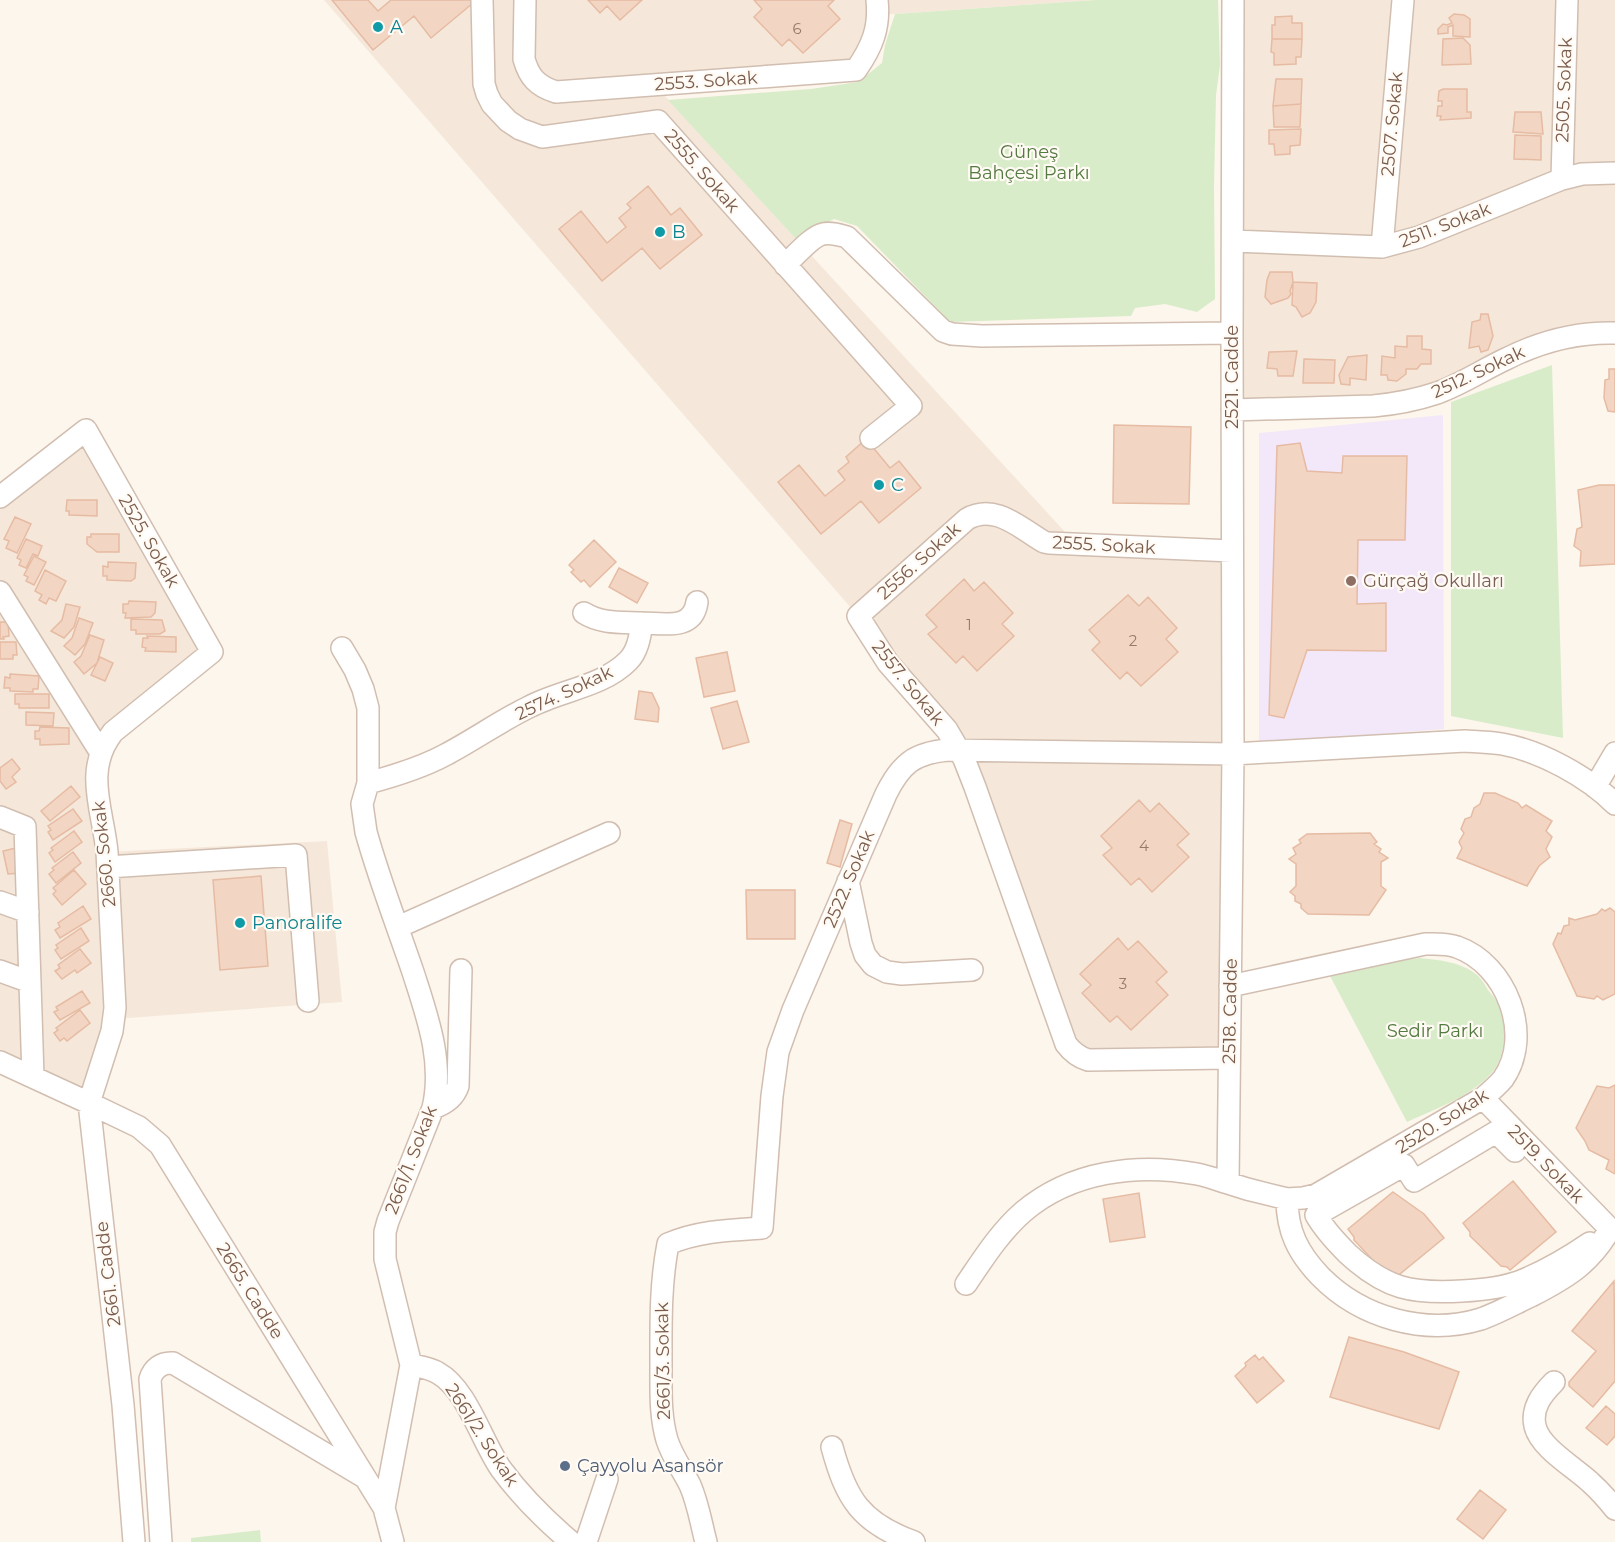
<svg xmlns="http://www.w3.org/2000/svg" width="1615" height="1542" font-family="Montserrat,sans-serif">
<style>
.residential{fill:#f5e8da}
.education{fill:#f3e8fa}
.green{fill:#d8ecc9}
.building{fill:#f3d5c3;stroke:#e6bba3;stroke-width:1.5}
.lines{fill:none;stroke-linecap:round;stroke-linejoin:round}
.minor-casing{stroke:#d1beb0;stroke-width:24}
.minor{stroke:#fff;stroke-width:21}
.culture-dot{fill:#0f9aa8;stroke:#fffaf3;stroke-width:2}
.education-dot{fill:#8d6e63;stroke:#fffaf3;stroke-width:2}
.service-dot{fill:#5c6f8a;stroke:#fffaf3;stroke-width:2}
.labels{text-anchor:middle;stroke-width:4.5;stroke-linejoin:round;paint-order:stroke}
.number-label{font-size:15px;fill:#987a6a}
.culture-label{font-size:18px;fill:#0d838f;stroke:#fffaf3;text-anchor:start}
.street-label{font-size:18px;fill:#7a5c4d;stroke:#fffaf3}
.park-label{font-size:18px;fill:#537a41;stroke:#fffaf3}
.education-label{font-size:18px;fill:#785e54;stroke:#fffaf3;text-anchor:start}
.service-label{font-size:18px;fill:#4e5e75;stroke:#fffaf3;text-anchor:start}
</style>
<rect width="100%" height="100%" fill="#fdf6ec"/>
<!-- residential -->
<path class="residential" d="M324 0H1096L879 15 856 70 655 85 1077 545 1232 551 1229 1058H1081L975 787 858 616Z
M1233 0H1615V333H1598L1437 393 1232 410Z
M86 430 212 652 106 742 107 852 327 841 342 1002 115 1019 89 1103 0 1062V497Z"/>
<!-- education -->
<path class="education" d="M1443 415 1444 729 1259 744V433Z"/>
<!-- green -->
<path class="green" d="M1096 0H1218L1220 65 1216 95 1214 186 1215 299 1197 312 1165 304 1135 308 1131 316 950 322 857 226 834 219 796 239 668 100 811 89 858 82 882 63 885 45 895 14Z
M1552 365 1563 738 1451 716V402Z
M1420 958C1439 960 1462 962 1477 975 1481 978 1485 985 1488 990 1491 994 1496 999 1499 1005 1507 1022 1506 1050 1496 1067 1478 1094 1435 1109 1407 1122L1329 974 1401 960Z
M260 1530 261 1542H191V1538Z"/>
<!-- building -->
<path class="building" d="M332 0H368L378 11 391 0H470L473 3 431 38 414 16 373 50Z
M588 0H642L620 20 607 6 600 13Z
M754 0H834L828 6 840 19 803 53 789 39 782 46 754 17 762 9Z
M1454 14 1464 15 1470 19V37L1453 36V25L1448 27V33L1438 34V29L1443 24 1447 25 1452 23 1449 18Z
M1292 16V23H1302V39H1272V25H1275V17Z
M1463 38 1470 45 1471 64 1442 65 1443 39Z
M1272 39H1302L1301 57H1296V64L1274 65V53L1271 52Z
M1276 79H1302L1301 104 1273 106Z
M1443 89H1467V112H1471V118L1440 120 1441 116H1437L1438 106H1442V101H1438L1439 91Z
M1301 104 1300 127H1274L1273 106Z
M1515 112H1541L1543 134 1513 132Z
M1301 129 1300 145 1290 146V154L1275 155 1274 144H1269V130Z
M1515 135 1541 136V160L1514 159Z
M648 186 671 215 680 208 702 235 660 269 642 248 602 281 559 229 581 211 607 243 626 227 619 218 631 208 627 204Z
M1270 272H1292L1293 282 1290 291 1291 294 1288 298 1271 304 1265 297 1267 280Z
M1293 282 1317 283 1316 302 1310 313 1302 317 1296 307 1292 305Z
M1481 314H1488L1493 336 1488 350 1481 352 1479 346 1469 348 1472 322 1480 320Z
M1407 336H1422V349L1431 350V364H1421L1417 369H1406V374L1397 381 1388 380 1387 375H1381L1382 356 1395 358V346L1407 347Z
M1297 351 1293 376H1278L1277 369 1267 368 1269 352Z
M1367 355 1366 380 1350 378V385L1341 384 1339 375 1348 357Z
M1304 359 1335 360 1334 383H1303Z
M1609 369H1615V412L1608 411 1604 398 1605 380 1609 379Z
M1114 425 1191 427 1189 504 1113 503Z
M866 439 890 468 899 461 921 488 879 523 861 501 821 534 778 482 799 465 825 496 845 480 838 471 849 462 846 457Z
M1300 443 1307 471 1342 473 1343 456H1407L1405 540H1358L1357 604 1386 603V651L1307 650 1284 718 1269 715 1277 446Z
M1599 485H1615V564L1580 566 1581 551 1574 546 1577 529 1582 527 1578 490Z
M67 500H97V516L69 515V511H66Z
M15 517 31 524 17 553 6 548 9 541 4 539Z
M91 534H119V552H97L87 544V537H91Z
M26 539 42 546 38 556 33 554 26 568 19 565 21 560 17 558Z
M594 540 616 562 590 587 584 580 581 582 571 572 574 570 569 565Z
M34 556 46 562 34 585 26 581 28 577 24 575Z
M108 562 136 563 135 578 131 581 107 580V576H103V566L108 567Z
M619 568 648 583 637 603 609 587Z
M45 570 66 581 56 601 49 598 46 604 39 600 42 595 35 591Z
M964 579 974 591 984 582 1013 613 1002 624 1014 636 977 671 963 656 956 663 928 634 937 627 926 615Z
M1128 595 1139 606 1148 597 1177 628 1166 639 1178 652 1141 686 1127 672 1120 679 1092 650 1100 642 1089 630Z
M129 601 156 602 155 613 151 617 125 618 126 613H123V604H128Z
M66 604 80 607 74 627 64 638 51 631 62 620Z
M79 618 93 623 85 644 75 655 64 646 72 638Z
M131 619 162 620 165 631 160 634H136V630H131Z
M0 622H8L9 636 3 637 4 639H0Z
M90 635 104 640 97 663 84 674 74 662 81 656Z
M147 636 176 637V652L145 651 146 648 142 647 143 638H148Z
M0 642H16L17 655H13V659H0Z
M727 652 735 691 704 697 696 658Z
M100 657 113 663 105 681 91 675Z
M10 674 39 676 38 689H33V692L10 691V688H4L5 677 10 678Z
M639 691 652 693 659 708 658 722 635 719Z
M15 694H49V708H19V704H15Z
M737 701 749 742 723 749 711 708Z
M26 712 54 713 53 726 26 725Z
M40 727 69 728V744L40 745V739H35V731H39Z
M12 759 20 769 12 777 16 782 6 789 0 781V768Z
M71 786 80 797 50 821 41 811Z
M1484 793H1495L1518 803 1522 808 1526 805 1552 821 1546 831 1552 837 1546 849 1550 857 1539 866 1527 886 1457 858 1462 848 1459 842 1464 833 1461 829 1465 819 1471 817 1474 808 1480 804Z
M1139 800 1150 812 1159 803 1189 834 1177 845 1189 857 1152 892 1139 878 1131 885 1103 855 1112 848 1101 836Z
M73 809 82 821 53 840 48 832 51 830 48 826Z
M840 820 852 824 840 867 827 863Z
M74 831 82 842 55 862 49 853 53 850 51 848Z
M1370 833 1377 842 1374 844 1381 849 1379 852 1388 858 1381 862V886L1386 890 1369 915 1308 914 1301 908V904L1295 901V896L1290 892 1296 886V864L1289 859 1296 854 1293 848 1301 843 1299 840 1307 834Z
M20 847 21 873 8 874 3 851Z
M73 852 81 863 56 883 49 874 54 870 52 868Z
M74 870 86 884 62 905 53 894 56 891 53 888Z
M261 876 268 966 220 970 213 880Z
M746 890H795V939H747Z
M83 906 91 919 60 938 55 930 60 927 58 923Z
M1610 908 1615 912V994L1603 1000 1597 996 1594 999 1577 996 1553 944 1558 933 1561 934 1564 926 1569 925V918L1575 920 1597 914 1602 909 1605 911Z
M81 928 89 941 61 959 55 950 58 948 56 945Z
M1118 938 1128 950 1138 941 1167 972 1156 982 1168 995 1131 1030 1117 1016 1110 1022 1082 993 1091 985 1080 974Z
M80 949 91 963 77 973 75 970 62 979 55 971 60 968 58 965Z
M82 991 90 1003 60 1020 54 1012 58 1010 56 1007Z
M80 1010 90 1023 67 1041 64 1038 60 1041 54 1033 58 1030 56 1028Z
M1615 1085V1174L1606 1169 1609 1160 1589 1150 1585 1141 1576 1128 1597 1086 1609 1088Z
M1513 1181 1556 1232 1510 1270 1507 1267 1501 1266 1470 1236V1232L1463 1223Z
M1393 1192 1424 1214 1444 1238 1395 1278 1382 1270 1354 1240V1237L1348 1229Z
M1139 1193 1145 1237 1110 1242 1103 1199Z
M1614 1281 1615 1381 1593 1407 1569 1386V1382L1596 1351 1572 1331Z
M1349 1337 1404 1352 1459 1372 1439 1429 1330 1397Z
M1255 1355 1259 1360 1263 1357 1284 1381 1257 1403 1235 1376 1246 1366 1245 1363Z
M1606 1406 1615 1414V1436L1607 1445 1586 1428Z
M1480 1490 1506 1510 1483 1539 1457 1519Z"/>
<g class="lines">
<defs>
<path id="minor" d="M482 0 484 84 487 94 492 104 508 121 520 129 542 137 658 121 911 406 871 438
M525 0 524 59C529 77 537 86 556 92L856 70C872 47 880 28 877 0
M1233 0 1232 333 1233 754 1228 1183 1247 1189 1287 1199C1287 1231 1298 1253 1320 1276 1361 1318 1425 1336 1481 1319 1498 1313 1514 1304 1531 1296 1566 1278 1590 1264 1610 1229L1483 1098
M1562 179 1567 0
M1233 241 1382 247 1419 237 1562 179 1582 174 1615 173
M1382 247 1403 0
M785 265C794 257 812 236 823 234 831 232 840 235 847 237L943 331 952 334 982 336 1232 333
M1232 410 1373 406C1395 404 1416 400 1437 393 1462 384 1484 369 1508 358 1542 341 1577 332 1615 333
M0 497 86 430 212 652 113 732C83 770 103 810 107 852L115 1008 112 1031 89 1103 139 1127 160 1145 384 1508
M0 592 101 753
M584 613C601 624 623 622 642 623
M342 648 355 670 363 689 368 708V783L362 804 366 832C379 879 397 925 413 972 427 1016 444 1061 433 1108L388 1221 385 1232V1259L411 1365 384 1508 393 1542
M368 783C394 776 421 768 445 755 474 740 500 721 529 707 561 690 602 687 628 661 638 651 640 636 642 623 664 623 693 631 697 602
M1595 787 1615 753
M0 817 25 827 33 1077
M108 867 296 855 308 1001
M848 881 861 943 865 955 873 965 887 972 902 974 972 970
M0 902 28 912
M398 927 609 833
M0 971 30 982
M1230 986 1425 944C1436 944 1447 943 1457 947 1506 964 1534 1035 1503 1079 1497 1086 1490 1092 1483 1098L1316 1195 1303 1198 1287 1199
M1229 1058 1088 1060C1078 1057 1072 1052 1066 1044L975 787 964 759 947 730 888 663 858 616 967 519C995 503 1020 528 1044 542L1049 543 1232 551
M0 1062 89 1103 123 1405 134 1542
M433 1108C445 1104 454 1098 458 1086L461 970
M1515 1151 1496 1132 1414 1181 1404 1165 1316 1215C1324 1229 1336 1242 1348 1254 1386 1289 1412 1294 1462 1291 1482 1290 1502 1288 1521 1281 1546 1271 1568 1258 1590 1243
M966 1284C983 1259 1000 1232 1023 1212 1071 1171 1137 1163 1197 1174 1207 1176 1218 1180 1228 1183
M411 1365C421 1367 430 1368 438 1373 467 1389 482 1442 501 1469 521 1496 545 1520 571 1542
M1554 1382C1542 1394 1531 1408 1535 1426 1540 1448 1574 1467 1590 1482 1599 1490 1607 1499 1615 1509
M832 1447C846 1499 861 1523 914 1542
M161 1542 150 1379C153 1369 161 1362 173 1363L364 1477
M586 1542 607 1479
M706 1542C701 1523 698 1503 690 1485 682 1469 672 1456 667 1440 660 1416 661 1391 661 1367 661 1325 660 1285 668 1244 698 1231 730 1230 762 1228L772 1096 778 1052 793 1010 886 794C901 764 914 753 948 750L1233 754 1465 741C1478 742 1490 742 1502 744 1541 751 1588 777 1615 804"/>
</defs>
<!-- minor casing -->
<use href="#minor" class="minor-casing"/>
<!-- minor -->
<use href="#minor" class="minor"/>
</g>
<!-- markers -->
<g class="culture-dot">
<circle cx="378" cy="27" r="6"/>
<circle cx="660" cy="232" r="6"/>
<circle cx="879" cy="485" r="6"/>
<circle cx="240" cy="923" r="6"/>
</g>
<circle class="education-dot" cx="1351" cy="581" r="6"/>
<circle class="service-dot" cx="565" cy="1466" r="6"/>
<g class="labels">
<!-- number labels -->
<g class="number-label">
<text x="797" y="34">6</text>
<text x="969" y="630">1</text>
<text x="1133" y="646">2</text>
<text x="1144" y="851">4</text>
<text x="1123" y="989">3</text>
</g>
<!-- culture labels -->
<g class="culture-label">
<text x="390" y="33">A</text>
<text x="672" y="238">B</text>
<text x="891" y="491">C</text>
<text x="252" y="929">Panoralife</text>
</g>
<!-- street labels -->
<g class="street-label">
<text transform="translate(706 81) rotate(-4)" y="6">2553. Sokak</text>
<text transform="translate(1564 90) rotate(-88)" y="6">2505. Sokak</text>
<text transform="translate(1392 124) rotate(-85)" y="6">2507. Sokak</text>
<text transform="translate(702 171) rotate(49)" y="6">2555. Sokak</text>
<text transform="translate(1445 225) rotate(-21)" y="6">2511. Sokak</text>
<text transform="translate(1478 372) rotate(-25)" y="6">2512. Sokak</text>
<text transform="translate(1232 377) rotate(-90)" y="6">2521. Cadde</text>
<text transform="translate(149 541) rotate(60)" y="6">2525. Sokak</text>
<text transform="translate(1104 545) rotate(3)" y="6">2555. Sokak</text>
<text transform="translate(919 561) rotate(-42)" y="6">2556. Sokak</text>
<text transform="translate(908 683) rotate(51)" y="6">2557. Sokak</text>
<text transform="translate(564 693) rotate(-25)" y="6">2574. Sokak</text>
<text transform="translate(104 854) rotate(-96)" y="6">2660. Sokak</text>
<text transform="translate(849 879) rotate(-67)" y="6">2522. Sokak</text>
<text transform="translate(1230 1011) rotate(-89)" y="6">2518. Cadde</text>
<text transform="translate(1442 1121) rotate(-32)" y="6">2520. Sokak</text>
<text transform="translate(411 1160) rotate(-69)" y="6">2661/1. Sokak</text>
<text transform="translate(1546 1164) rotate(46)" y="6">2519. Sokak</text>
<text transform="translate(108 1274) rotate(-97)" y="6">2661. Cadde</text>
<text transform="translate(250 1291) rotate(58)" y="6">2665. Cadde</text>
<text transform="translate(663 1361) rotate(-91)" y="6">2661/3. Sokak</text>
<text transform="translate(482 1435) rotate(57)" y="6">2661/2. Sokak</text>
</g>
<!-- park labels -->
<g class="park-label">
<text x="1029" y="158">Güneş<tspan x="1029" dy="21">Bahçesi Parkı</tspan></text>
<text x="1435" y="1037">Sedir Parkı</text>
</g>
<!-- education labels -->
<g class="education-label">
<text x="1363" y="587">Gürçağ Okulları</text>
</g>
<!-- service labels -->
<g class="service-label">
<text x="577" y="1472">Çayyolu Asansör</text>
</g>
</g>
</svg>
